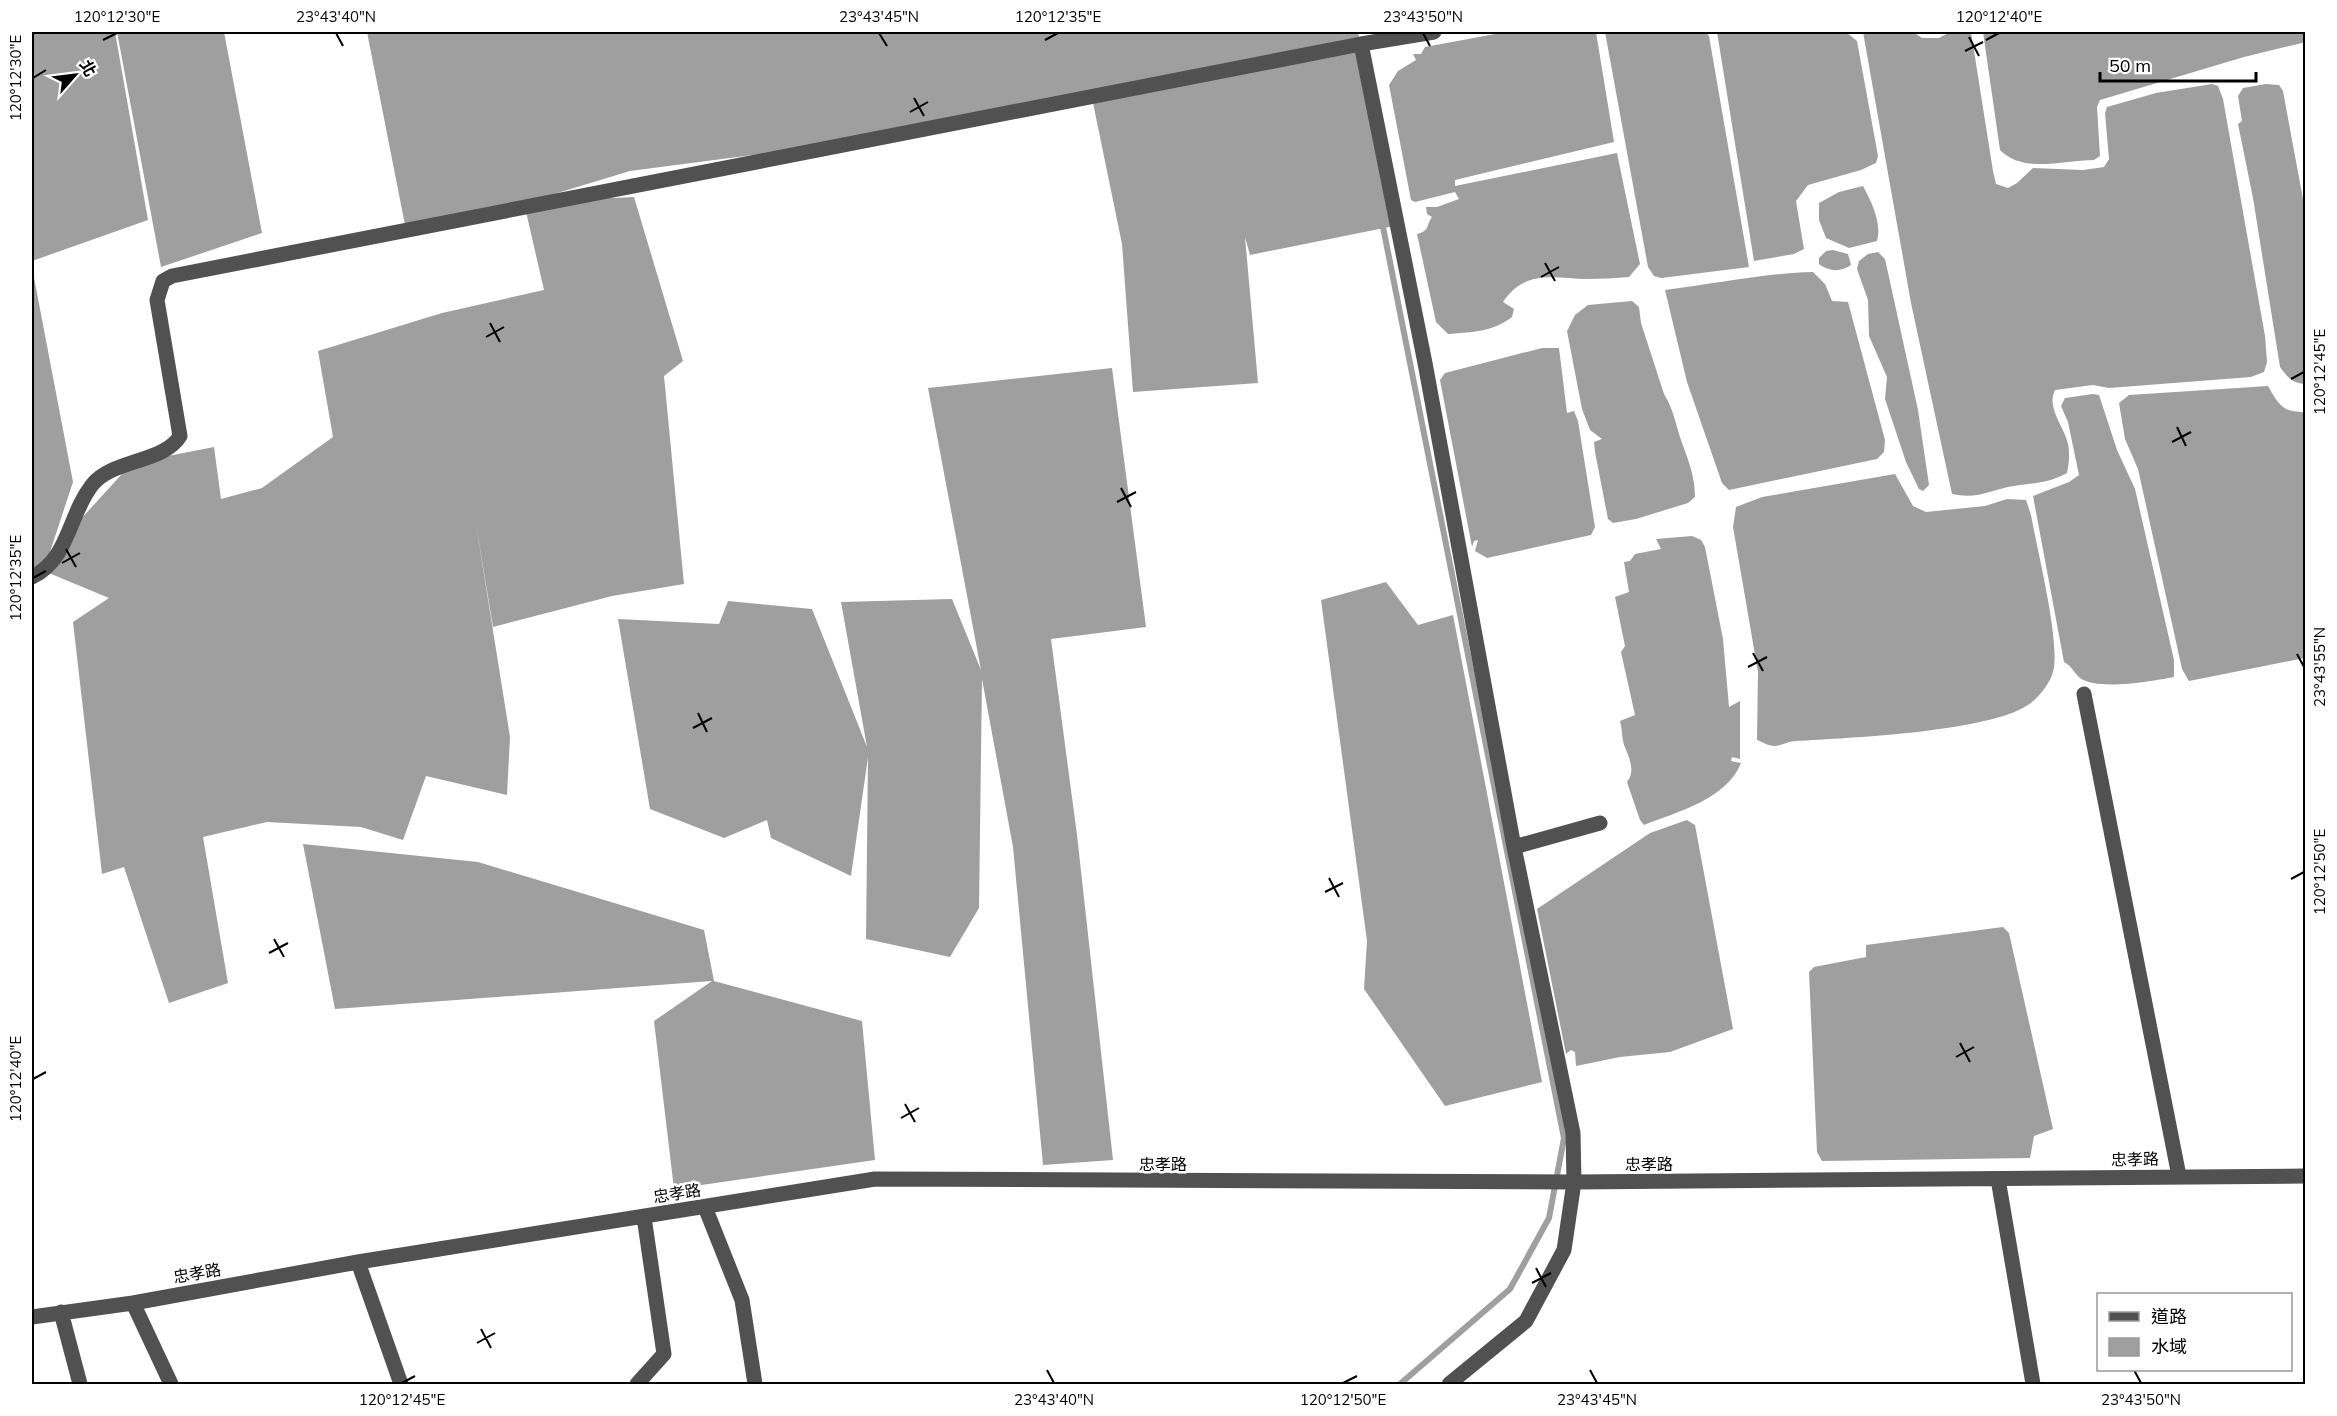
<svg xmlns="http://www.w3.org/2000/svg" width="2337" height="1416" font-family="Mulish,'Noto Sans TC',sans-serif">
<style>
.water{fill:#9f9f9f}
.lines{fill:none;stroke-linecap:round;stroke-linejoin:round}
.stream{stroke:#9f9f9f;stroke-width:6}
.minor{stroke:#515151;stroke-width:15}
.ticks{fill:none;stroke:#000;stroke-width:2}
.labels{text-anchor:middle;stroke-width:5;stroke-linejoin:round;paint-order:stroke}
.street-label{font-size:16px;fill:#000;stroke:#fff}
.neatline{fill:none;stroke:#000;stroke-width:2}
.ticks-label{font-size:15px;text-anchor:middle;fill:#000}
</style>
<rect width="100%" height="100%" fill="#fff"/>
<!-- water -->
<path class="water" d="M32 32H115L148 220 32 261Z
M117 32H224L262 233 161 267Z
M367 32H1358L1399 225 1250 255 1245 237 1258 383 1133 392 1122 244 1092 98 866 140 630 171 528 202 634 197 683 361 664 376 684 584 612 596 493 627 475 518 510 737 507 795 426 776 403 840 361 827 267 822 203 837 228 983 169 1003 124 867 102 874 73 622 109 598 44 571 32 577V267L73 482 45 567 69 532 132 463 214 447 221 499 262 488 333 437 318 351 442 313 544 290 524 203 405 225Z
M1506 32H1596L1614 142 1455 180V186L1617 153 1640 264 1629 277C1615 278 1601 279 1587 279 1554 278 1525 269 1503 302L1514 309 1512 317C1492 332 1473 332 1448 334L1436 322 1417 234C1430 231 1426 225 1432 217L1427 214 1426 207H1437L1459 199 1455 192 1415 202 1411 200 1389 85 1398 71 1416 60 1413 54H1421L1425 47Z
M1605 32H1706L1709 36 1749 267 1661 278 1654 276 1648 267Z
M1717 32H1846L1857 41 1878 156 1876 163 1861 170 1808 185 1796 201 1804 249 1794 254 1754 261Z
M1863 32H1913L1922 38H1939L1950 32H1971L1993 171 1996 184 2008 188 2017 183 2033 168 2083 170 2104 167 2109 159 2105 113 2107 107 2156 93 2212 84 2218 86 2223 99 2265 336 2267 362 2264 372 2251 377 2109 388 2093 385 2055 390C2046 408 2064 426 2068 444 2070 454 2069 463 2067 473 2045 485 2032 482 2008 487 1986 492 1976 499 1952 494L1911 303Z
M1983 32H2305L2306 42 2244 57 2100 100 2097 107 2100 156 2094 160C2064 160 2023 174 2000 150Z
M2266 84 2279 85 2283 91 2305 210 2306 384C2293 384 2287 377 2280 367L2253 198 2238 124 2242 121 2238 96 2243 88Z
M1863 186C1872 203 1882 223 1877 241L1849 248 1826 238 1819 220V203L1839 192Z
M1833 250 1848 254 1851 265C1841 272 1829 272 1819 264V258L1826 251Z
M1878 252 1885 259 1918 410 1929 485 1923 491 1919 489 1906 462 1885 399 1887 377 1869 336 1868 300 1857 269 1859 261 1868 254Z
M1813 272 1825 284 1832 301 1848 302 1885 440 1884 452 1877 459 1729 490 1722 483 1687 382 1665 290C1714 284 1764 273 1813 272Z
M1632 301 1639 307 1641 323 1664 394C1674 410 1676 426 1682 443 1689 462 1695 477 1695 497L1688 503 1636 519 1613 523 1608 519 1595 452 1594 442 1602 439 1590 430 1582 409 1567 331 1575 315 1588 305Z
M1542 348H1559L1567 413 1574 411 1578 421 1595 527 1591 535 1487 558 1475 551 1478 540 1474 541 1472 547 1440 380 1445 373Z
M1112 368 1146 627 1051 639 1077 835 1113 1160 1043 1165 1013 847 982 679 979 908 950 957 866 939 868 757 851 876 771 838 767 820 724 838 650 809 618 619 719 624 728 601 812 609 867 747 841 602 952 599 981 670 928 388Z
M2268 386C2279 405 2282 412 2305 412V658L2189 681 2182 669 2138 469 2125 439 2119 403 2129 395Z
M2093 394 2099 395 2117 450 2135 489 2174 660V677C2153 681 2098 691 2080 678 2074 673 2072 666 2064 662L2033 496 2069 482 2079 475 2068 422 2061 406 2065 398Z
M1895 474 1913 506 1926 512 1985 506 2007 499 2026 500 2031 515C2037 549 2061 644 2053 672 2051 681 2040 696 2032 702 1997 732 1846 738 1796 741 1789 741 1781 746 1774 746 1769 746 1762 742 1757 740L1758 672 1733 527 1736 507 1762 497Z
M1692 536 1701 540 1705 547 1723 639 1729 707 1740 701V759L1732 757 1731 761 1741 763C1727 799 1677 812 1644 825L1640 820 1627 782C1636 771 1629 757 1624 745 1622 738 1622 728 1620 721L1635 715 1621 652 1625 646 1615 597 1629 592 1624 562 1630 561 1635 554 1661 549 1656 539Z
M1386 582 1418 625 1453 615 1542 1082 1445 1106 1364 989 1367 941 1321 600Z
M1687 820 1695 825 1733 1029 1670 1052 1620 1057 1576 1066 1575 1052 1571 1050 1566 1054 1537 909 1650 833Z
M303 844 478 862 704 930 714 981 862 1021 875 1160 674 1189 654 1021 712 981 335 1009Z
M2003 927 2009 933 2053 1129 2034 1136 2030 1158 1822 1161 1817 1152 1809 972 1814 967 1866 957V945Z"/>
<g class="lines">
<!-- stream -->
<path class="stream" d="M1382 222 1564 1138 1549 1218 1510 1289 1400 1384"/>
<!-- minor -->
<path class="minor" d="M1434 32 1361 44 1425 363 1514 847 1573 1133 1574 1182 1564 1250 1526 1321 1449 1384
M32 577C69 559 68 516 92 485 112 459 164 463 180 436L157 300 163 281 172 276 1361 44
M2084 694 2179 1176
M1514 847 1600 823
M1998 1179 2033 1384
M705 1207 742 1300 755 1384
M358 1262 401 1384
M133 1303 171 1384
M61 1312 80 1384
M32 1317 133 1303 358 1262 875 1179 1574 1182 2306 1176
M637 1384 664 1354 644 1217"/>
</g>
<!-- ticks -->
<path class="ticks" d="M336 33 343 46M879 33 887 46M1423 33 1430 46M1969 37 1979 56M103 40 117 33M1045 40 1058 33M1986 40 1999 33M1965 51 1983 42M33 78 46 70M914 98 924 116M910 112 928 102M1545 263 1555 281M1541 277 1559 267M490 323 500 342M486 337 504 327M2291 379 2304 372M2177 427 2186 446M2172 442 2191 432M1121 488 1131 507M1117 502 1136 492M66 549 76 567M62 563 80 553M33 578 46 571M1753 653 1763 671M2297 654 2304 667M1748 667 1767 657M698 713 707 732M693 728 712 718M1329 878 1339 897M2291 879 2304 872M1325 892 1343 883M274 939 284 957M269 953 288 943M1960 1043 1970 1062M1956 1057 1974 1047M33 1079 46 1072M905 1104 915 1122M901 1118 919 1108M1536 1268 1546 1287M1532 1283 1551 1273M481 1329 491 1348M477 1343 495 1333M1047 1370 1054 1383M1590 1370 1597 1383M2134 1370 2141 1383M402 1383 415 1376M1343 1383 1357 1376"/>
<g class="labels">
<!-- street labels -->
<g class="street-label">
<text transform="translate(2135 1159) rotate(-1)" y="6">忠孝路</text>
<text x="1163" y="1170">忠孝路</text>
<text x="1649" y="1170">忠孝路</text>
<text transform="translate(677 1193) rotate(-9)" y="6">忠孝路</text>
<text transform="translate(197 1273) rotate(-10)" y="6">忠孝路</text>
</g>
</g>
<!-- border -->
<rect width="2337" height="1416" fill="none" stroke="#ffffff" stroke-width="66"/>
<!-- legend -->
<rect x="2097" y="1293" width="195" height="78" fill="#ffffff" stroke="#999999" stroke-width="1.5"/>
<rect x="2109" y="1312" width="30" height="9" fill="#515151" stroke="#999999" stroke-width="1.5"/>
<text x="2151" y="1323" font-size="18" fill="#000000">道路</text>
<rect x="2109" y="1338" width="30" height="18" fill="#9f9f9f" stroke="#999999" stroke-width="1.5"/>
<text x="2151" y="1353" font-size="18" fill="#000000">水域</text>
<!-- north arrow -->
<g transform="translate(75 75) rotate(62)" stroke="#ffffff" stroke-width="4.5" paint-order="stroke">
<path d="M0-4.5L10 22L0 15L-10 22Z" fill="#000000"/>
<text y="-9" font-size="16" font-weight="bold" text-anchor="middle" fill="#000000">北</text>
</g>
<!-- scale -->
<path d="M2100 72v9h156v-9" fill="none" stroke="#000000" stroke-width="3"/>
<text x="2109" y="72" font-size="18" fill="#000000" stroke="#ffffff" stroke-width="4.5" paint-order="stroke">50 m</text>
<rect x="33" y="33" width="2271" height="1350" class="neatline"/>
<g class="ticks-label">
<text x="117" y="22">120°12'30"E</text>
<text x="336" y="22">23°43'40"N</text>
<text x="879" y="22">23°43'45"N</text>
<text x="1058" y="22">120°12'35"E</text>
<text x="1423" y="22">23°43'50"N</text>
<text x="1999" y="22">120°12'40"E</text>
<text transform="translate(16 78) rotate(-90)" y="5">120°12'30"E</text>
<text transform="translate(2320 372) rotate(-90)" y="5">120°12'45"E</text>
<text transform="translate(16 578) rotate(-90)" y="5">120°12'35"E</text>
<text transform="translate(2320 667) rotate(-90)" y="5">23°43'55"N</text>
<text transform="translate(2320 872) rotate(-90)" y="5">120°12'50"E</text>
<text transform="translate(16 1079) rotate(-90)" y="5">120°12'40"E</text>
<text x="402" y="1405">120°12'45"E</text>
<text x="1054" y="1405">23°43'40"N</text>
<text x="1343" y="1405">120°12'50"E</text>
<text x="1597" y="1405">23°43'45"N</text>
<text x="2141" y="1405">23°43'50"N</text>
</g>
</svg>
